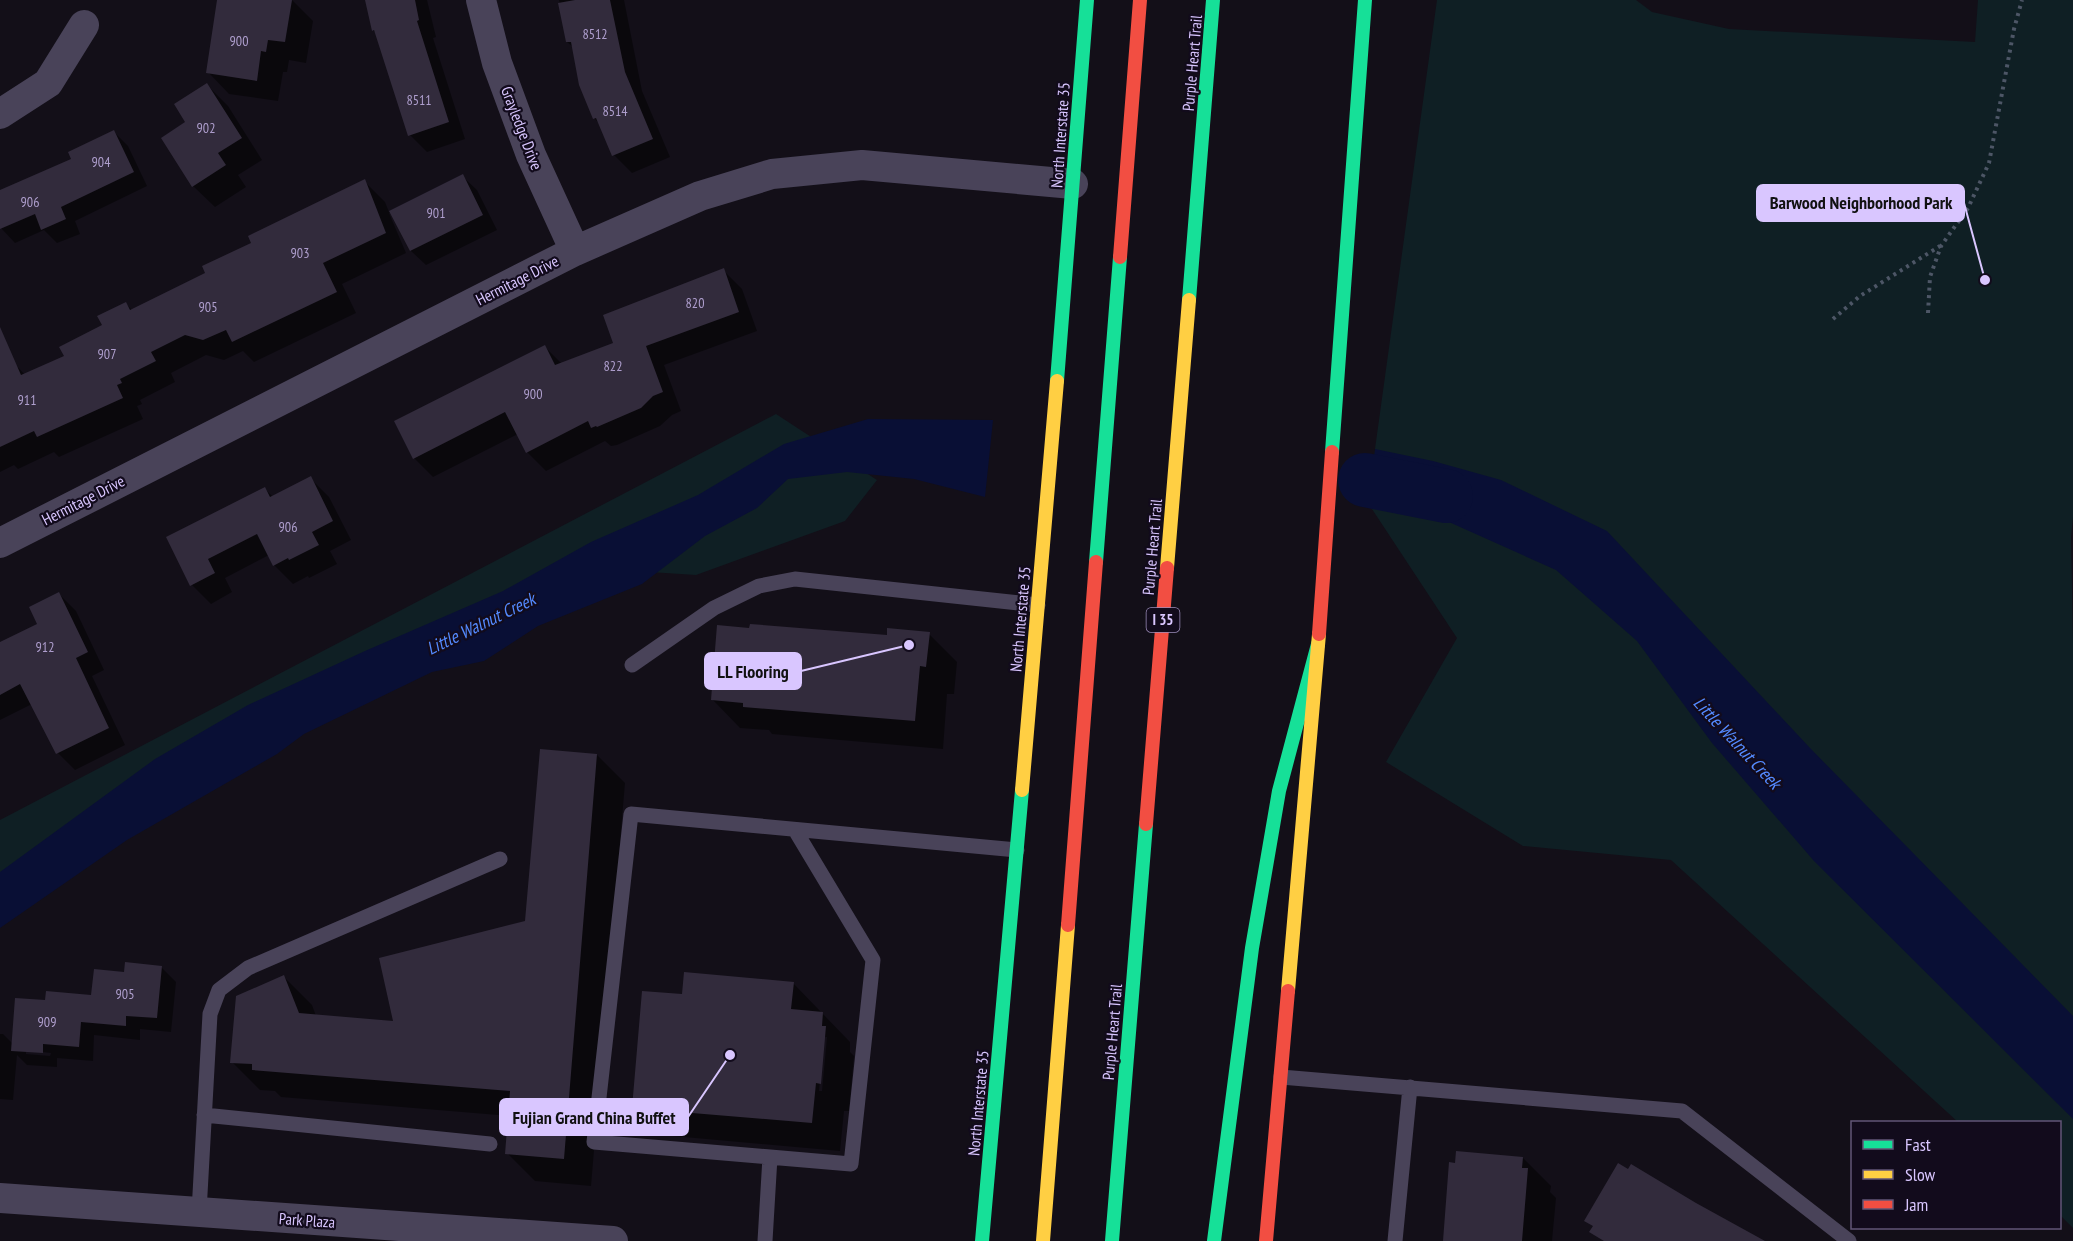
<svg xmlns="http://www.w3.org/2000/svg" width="2073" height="1241" font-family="'PT Sans Narrow',sans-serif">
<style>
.green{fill:#0f1f24}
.water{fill:#090f35}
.shadow{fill:#0007;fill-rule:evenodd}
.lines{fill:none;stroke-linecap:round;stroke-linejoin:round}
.river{stroke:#090f35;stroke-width:54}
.building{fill:#322b3c}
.path{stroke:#4d5666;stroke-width:4;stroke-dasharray:3 4.5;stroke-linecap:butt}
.lane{stroke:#494359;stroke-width:15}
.street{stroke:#494359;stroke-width:30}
.fast{stroke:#16e098;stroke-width:14}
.slow{stroke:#ffcf43;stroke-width:14}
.jam{stroke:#f24e42;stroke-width:14}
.labels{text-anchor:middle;stroke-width:4.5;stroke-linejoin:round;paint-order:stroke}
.number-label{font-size:14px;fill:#af9fce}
.shield{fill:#120b1c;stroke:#9d8ebb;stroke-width:1.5}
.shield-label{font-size:15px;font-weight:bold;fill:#d9c6ff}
.street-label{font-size:16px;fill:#d9c6ff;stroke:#120b1c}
.water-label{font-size:18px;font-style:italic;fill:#548aff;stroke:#120b1c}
.leader{fill:none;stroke:#d9c6ff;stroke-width:2}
.callout-dot{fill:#d9c6ff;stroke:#120b1c;stroke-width:2}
.callout{fill:#d9c6ff;stroke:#d9c6ff;stroke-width:2}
.callout-label{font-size:18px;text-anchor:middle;font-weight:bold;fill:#111}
</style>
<rect width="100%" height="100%" fill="#130f18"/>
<!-- green -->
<path class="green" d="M1437 0H1636L1652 12 1729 29 1975 42 1978 0H2073V517L2071 537 2073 643V1228L2060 1215V1122H1958L1671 860 1523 846 1386 762 1457 638 1370 506 1375 449Z
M776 414 877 480 845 521 696 575 650 572 376 688 0 914V820Z"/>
<!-- water -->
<path class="water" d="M868 419 993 420 985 497 914 479 847 472 788 479 757 508 705 536 642 584 538 626 484 661 432 672 304 734 277 754 127 840 0 928V872L155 759 248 705 365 651 503 591 591 542 698 495 784 444Z
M1375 449 1433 461 1501 480 1607 531 1810 748 2073 1016V1119L1814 861 1712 743 1637 641 1556 570 1440 518 1370 506Z"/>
<!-- shadow -->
<path class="shadow" d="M219 0H292L313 21 306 63 289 60 287 72H283L278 101 229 94 208 72Z
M366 0H427L436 37 433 38 465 139 427 152 410 135 377 34 373 30Z
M559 0H624L642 91 670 157 632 173 614 155 600 124 594 118 573 47 567 42Z
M207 85 228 106 262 160 238 175 246 187 215 207 193 186 187 123Z
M114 132 128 146 147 186 75 221 80 234 57 243 44 230 15 243 1 228 0 191 73 160Z
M462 176 477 190 497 230 426 265 411 251 392 212 389 213 406 253 342 284 356 313 254 362 243 351 224 360 206 355 171 373 175 382 140 400 142 404 137 406 143 419 59 457 54 452 18 469 14 465 0 472V373L16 365 25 375 66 357 104 326 125 303 132 310 207 273 253 243 364 181 385 202 389 212Z
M723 270 742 289 757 331 664 365 681 411 672 415 660 426 617 445 611 446 605 441 546 471 527 452 518 434 433 477 414 458 545 347 562 364 615 344Z
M310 478 329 497 351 540 330 551 337 564 309 578 308 576 293 584 274 565 269 555 225 578 232 592 211 604 192 585 168 537 265 489 273 497Z
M59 594 76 611 104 670 92 676 125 745 75 770 58 753 32 704 0 720V644L39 625Z
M929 634 957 662 954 694H947L943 749 772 734 769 730 740 728 712 699Z
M597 755 625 783 591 1186 535 1181 507 1153 510 1116 281 1097 275 1091 260 1090 232 1062 284 977 312 1005 316 1016 395 1023 527 922Z
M161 967 176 982 171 1032 140 1029V1040L94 1035 93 1061 57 1058V1067L27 1065 17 1055 13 1100 0 1099V1034H3L13 1044 46 1002 93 996 125 974ZM26 1050 51 1053 50 1056 26 1054Z
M793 983 850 1042V1052L854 1056 849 1111H844L840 1151 662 1135 634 1107 683 996ZM824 1037H827L822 1091H819Z
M1523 1158 1551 1186 1550 1192 1556 1198 1552 1241H1443Z"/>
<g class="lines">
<!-- river -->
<path class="river" d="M1365 480 1446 496"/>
</g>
<!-- building -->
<path class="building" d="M217 0H292L285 42 268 40 266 52 261 51 257 81 206 73Z
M365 0H415L419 20 417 21 449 122 408 136 374 30 372 31Z
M575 0H610L625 72 653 139 612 156 596 118 593 119 579 85 571 42H566L558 3Z
M207 83 242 138 218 153 226 165 192 187 161 138 185 122 174 104Z
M114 130 134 172 61 207 66 219 41 230 35 214 0 229V190L71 159 68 152Z
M463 174 483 215 410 251 389 211Z
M365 179 386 233 323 263 337 292 232 342 226 330 203 340 185 335 151 352 156 361 120 379 122 383 117 385 123 398 37 437 34 431 0 447V327L21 375 64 356 59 347 102 325 97 316 126 302 130 310 205 273 202 266 251 243 248 236Z
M724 268 739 312 646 346 663 392 653 396 641 408 597 427 596 426 591 428 588 421 526 453 505 412 413 459 394 421 545 345 555 365 613 343 603 315Z
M311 476 333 521 312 532 319 545 289 560 288 558 273 566 257 534 208 559 215 573 190 586 166 537 265 487 270 497Z
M59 592 88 652 76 658 109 728 56 754 20 684 0 695V642L37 624 29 607Z
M750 624 887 635V628L930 632 926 667 920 666 915 721 743 707V703L711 700 717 625 749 628Z
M540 749 597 754 564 1159 505 1154 510 1091 252 1070V1064L230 1063 236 996 284 975 299 1013 393 1021 379 958 525 921Z
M125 962 162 966 157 1018 126 1016V1026L81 1022 79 1047 43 1044V1053L11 1051 15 998 45 1000 46 991 91 995 94 969 124 972Z
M684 972 794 982 791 1009 823 1012 822 1026H826L821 1084 816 1083 812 1123 632 1108 642 991 682 994Z
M1456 1151 1523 1157 1522 1168H1528L1522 1241H1443L1449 1162 1455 1163Z
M1618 1163 1628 1169 1631 1164 1696 1203 1765 1241H1604L1589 1232 1593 1226 1584 1221Z"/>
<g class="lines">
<!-- path -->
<path class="path" d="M1928 313 1930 277 1941 246 1968 208 1989 163 2014 29 2022 0
M1833 319 1860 296 1940 246"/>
<!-- lane -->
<path class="lane" d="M632 665 714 608 759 586 795 579 1038 605
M795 830 873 960 851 1164 594 1142 631 814 1017 850
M1281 1077 1682 1111 1849 1241
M204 1115 490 1144
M199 1212 210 1014 219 990 248 968 500 859
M765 1241 770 1157
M1395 1241 1410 1087"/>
<!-- street -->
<path class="street" d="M481 0 497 63 531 155 575 251
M0 114 48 83 84 25
M0 543 575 251 700 196 772 174 862 165 1073 184
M0 1198 613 1241"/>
<!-- fast -->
<path class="fast" d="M1189 300 1213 0
M1057 381 1087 0
M1332 452 1365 0
M1096 562 1120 257
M982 1241 1022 790
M1112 1241 1146 824
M1214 1241 1252 948 1279 791 1318 644"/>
<!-- slow -->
<path class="slow" d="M1167 568 1189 300
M1022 790 1057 381
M1288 991 1319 634
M1043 1241 1068 925"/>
<!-- jam -->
<path class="jam" d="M1120 257 1140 0
M1319 634 1332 452
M1146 824 1167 568
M1068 925 1096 562
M1266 1241 1288 991"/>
</g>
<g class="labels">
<!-- number labels -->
<g class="number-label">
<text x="595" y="39">8512</text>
<text x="239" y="46">900</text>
<text x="419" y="105">8511</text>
<text x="615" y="116">8514</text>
<text x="206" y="133">902</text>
<text x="101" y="167">904</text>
<text x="30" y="207">906</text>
<text x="436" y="218">901</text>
<text x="300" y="258">903</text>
<text x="695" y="308">820</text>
<text x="208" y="312">905</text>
<text x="107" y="359">907</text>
<text x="613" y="371">822</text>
<text x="533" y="399">900</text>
<text x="27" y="405">911</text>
<text x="288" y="532">906</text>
<text x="45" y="652">912</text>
<text x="125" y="999">905</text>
<text x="47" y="1027">909</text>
</g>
<!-- shield labels -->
<rect class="shield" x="1146.5" y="608" width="33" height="24" rx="4.5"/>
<g class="shield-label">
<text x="1163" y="625">I 35</text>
</g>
<!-- street labels -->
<g class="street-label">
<text transform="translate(1192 63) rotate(-85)" y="6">Purple Heart Trail</text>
<text transform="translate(522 128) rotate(69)" y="6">Grayledge Drive</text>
<text transform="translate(1060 135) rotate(-86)" y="6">North Interstate 35</text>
<text transform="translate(517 280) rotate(-27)" y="6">Hermitage Drive</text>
<text transform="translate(83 500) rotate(-27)" y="6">Hermitage Drive</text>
<text transform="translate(1152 547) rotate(-85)" y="6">Purple Heart Trail</text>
<text transform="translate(1020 619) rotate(-85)" y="6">North Interstate 35</text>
<text transform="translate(1112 1032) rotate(-85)" y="6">Purple Heart Trail</text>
<text transform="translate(978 1103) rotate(-85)" y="6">North Interstate 35</text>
<text transform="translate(307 1220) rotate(4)" y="6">Park Plaza</text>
</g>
<!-- water labels -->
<g class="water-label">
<text transform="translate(481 624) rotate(-26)" y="6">Little Walnut Creek</text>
<text transform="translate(1737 743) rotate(47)" y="6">Little Walnut Creek</text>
</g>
</g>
<!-- callouts -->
<path class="leader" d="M1985 280L1964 203M909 645L801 671M730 1055L688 1117"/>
<g class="callout-dot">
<circle cx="1985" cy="280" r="6"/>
<circle cx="909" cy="645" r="6"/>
<circle cx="730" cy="1055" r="6"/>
</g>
<g class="callout">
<rect x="1757" y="185" width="207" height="36" rx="6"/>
<rect x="705" y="653" width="96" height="36" rx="6"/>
<rect x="500" y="1099" width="188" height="36" rx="6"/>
</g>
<g class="callout-label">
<text x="1861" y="209">Barwood Neighborhood Park</text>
<text x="753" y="678">LL Flooring</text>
<text x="594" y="1124">Fujian Grand China Buffet</text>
</g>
<!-- legend -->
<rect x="1851" y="1121" width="210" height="108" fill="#120b1c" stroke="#625677" stroke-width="1.5"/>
<rect x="1863" y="1140" width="30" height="9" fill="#16e098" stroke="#625677" stroke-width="1.5"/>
<text x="1905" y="1151" font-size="18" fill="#d9c6ff">Fast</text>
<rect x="1863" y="1170" width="30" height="9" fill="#ffcf43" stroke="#625677" stroke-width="1.5"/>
<text x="1905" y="1181" font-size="18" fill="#d9c6ff">Slow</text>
<rect x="1863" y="1200" width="30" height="9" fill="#f24e42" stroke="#625677" stroke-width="1.5"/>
<text x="1905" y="1211" font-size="18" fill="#d9c6ff">Jam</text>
</svg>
